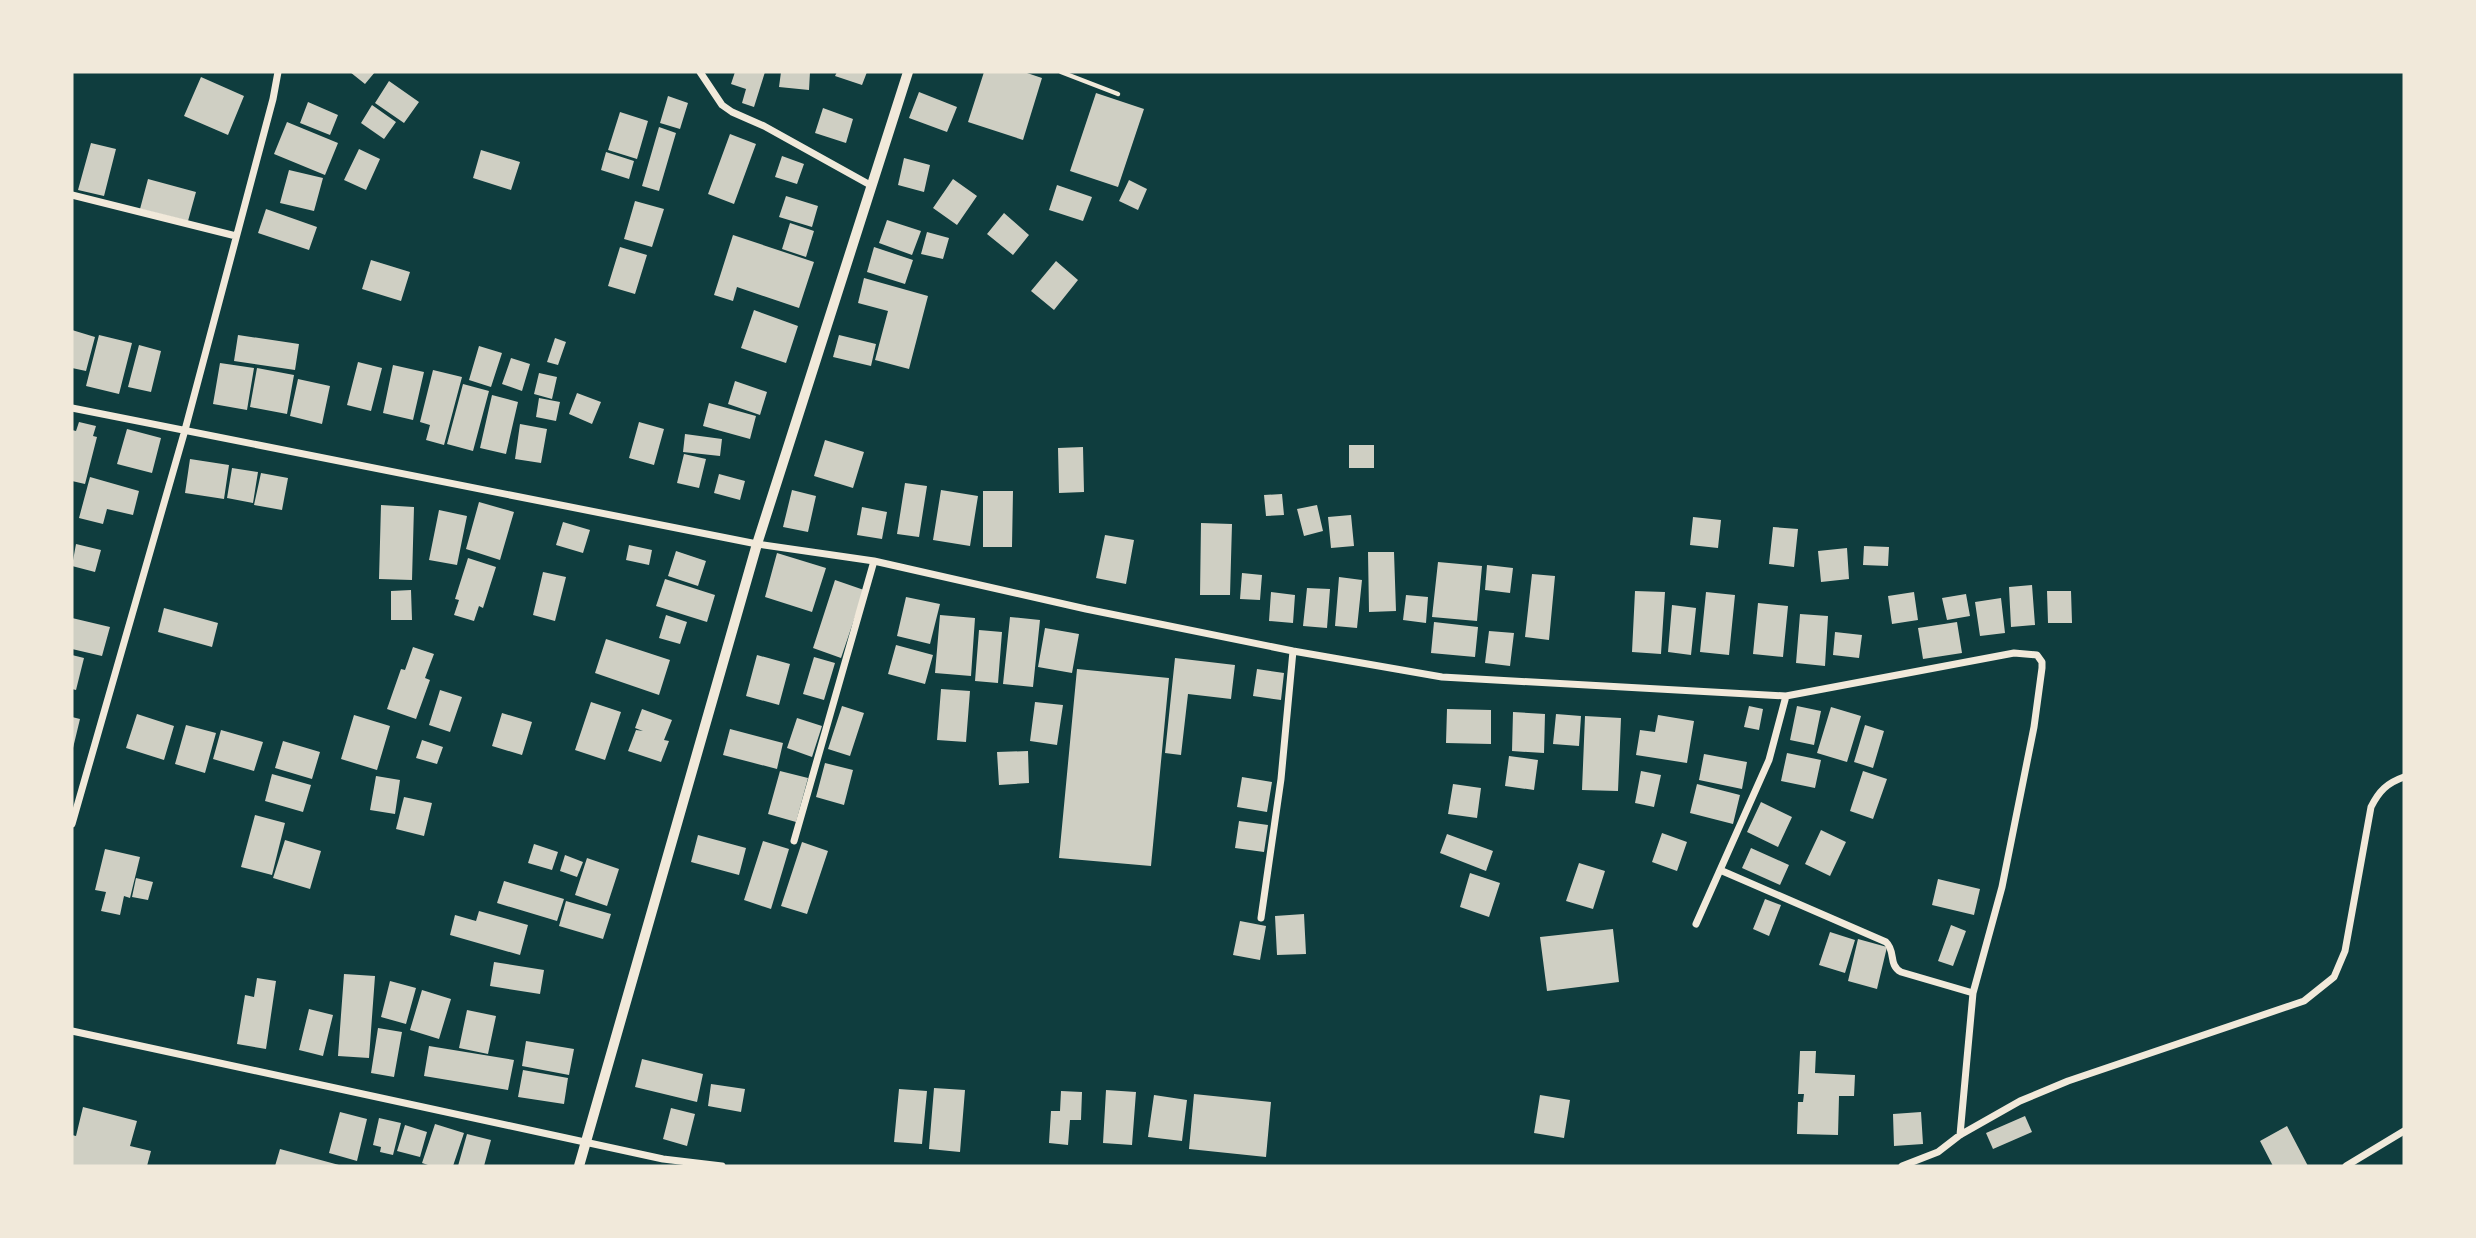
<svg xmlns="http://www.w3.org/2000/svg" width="2476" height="1238" font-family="'Sofia Sans Condensed',sans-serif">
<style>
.building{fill:#cfcfc3}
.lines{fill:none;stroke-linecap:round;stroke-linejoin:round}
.service{stroke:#f1e9da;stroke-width:4.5}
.minor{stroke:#f1e9da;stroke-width:7}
.tertiary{stroke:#f1e9da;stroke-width:10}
</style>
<rect width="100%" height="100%" fill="#0f3d3e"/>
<!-- building -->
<path class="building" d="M350 72H375L365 84Z
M735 72H765L754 107 742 103 746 89 731 84Z
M781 72H810L809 90 779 87Z
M837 72H867L862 85 835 76Z
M984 72H1024L1042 78 1023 140 968 122Z
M201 77 244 96 228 135 184 116Z
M389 81 419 102 404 123 375 103Z
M919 92 957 107 947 132 909 118Z
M1096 93 1144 109 1118 187 1070 171Z
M668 96 688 103 680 129 660 123Z
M308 102 338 115 330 135 300 123Z
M372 105 396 122 384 139 361 123Z
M823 108 853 119 846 143 815 133Z
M620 112 648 121 637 159 608 150Z
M287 122 338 143 325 175 274 154Z
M659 127 676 133 659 191 642 186Z
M730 134 756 144 734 204 708 194Z
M91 143 116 149 104 196 78 190Z
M359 149 380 159 366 190 344 180Z
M481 150 520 162 511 190 473 178Z
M606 152 634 161 629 179 601 170Z
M782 156 804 164 797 184 775 177Z
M904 158 930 165 924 192 898 185Z
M289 170 323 178 314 211 280 203Z
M148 179 196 192 188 221 140 209Z
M953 179 977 196 957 225 933 208Z
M1129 180 1147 189 1138 210 1119 201Z
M1057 185 1092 197 1083 221 1049 210Z
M786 196 818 206 812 227 779 217Z
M635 201 664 209 652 247 624 239Z
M266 209 317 227 309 250 258 233Z
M1004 213 1029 235 1013 255 987 234Z
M887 220 921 231 912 255 879 243Z
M790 223 814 231 806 257 782 249Z
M927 232 949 238 943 259 921 254Z
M733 235 814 262 799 308 737 287 733 301 714 295Z
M620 247 647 255 635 294 608 286Z
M874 247 913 260 905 284 867 272Z
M371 260 410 272 401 301 362 289Z
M1056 261 1078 280 1054 310 1031 291Z
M864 278 928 296 909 369 875 360 888 311 858 303Z
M754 310 798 326 786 363 741 348Z
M72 330 95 337 86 371 72 368Z
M99 335 132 343 119 394 86 386Z
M238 335 299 344 295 370 234 361Z
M839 335 876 344 871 366 833 357Z
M555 338 566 342 558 365 547 362Z
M139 345 161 351 151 392 128 387Z
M479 346 502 353 491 387 469 380Z
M511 358 530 364 522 391 502 384Z
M358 362 382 368 371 411 347 405Z
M220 363 254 368 247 410 213 404Z
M393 365 424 372 413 420 383 413Z
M257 368 294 375 287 414 250 407Z
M433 370 462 377 444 445 426 440 430 425 420 422Z
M539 373 557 377 552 399 534 394Z
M298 379 330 386 322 424 290 416Z
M735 381 767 392 760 415 728 404Z
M463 384 489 391 473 451 447 444Z
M577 393 601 402 592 424 569 414Z
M492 395 518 402 506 454 480 448Z
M539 398 560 402 556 421 536 417Z
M709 403 756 416 750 439 703 426Z
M79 422 96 426 93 436 97 437 85 484 72 481V430L76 431Z
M639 422 664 429 654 465 629 458Z
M520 424 547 429 541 463 515 459Z
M127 429 161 438 152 473 117 464Z
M685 434 722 439 720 456 683 452Z
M825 440 864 452 853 488 814 476Z
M1349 445H1374V468H1349Z
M1083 447 1084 492 1059 493 1058 448Z
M684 454 706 459 699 488 677 483Z
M190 459 229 465 224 499 185 493Z
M232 468 258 472 253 503 227 498Z
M261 473 288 478 282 510 254 505Z
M719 474 745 481 740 500 714 493Z
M90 477 139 491 133 515 107 509 103 524 79 518Z
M905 483 927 486 919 537 897 534Z
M792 490 816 496 808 532 783 527Z
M941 490 978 496 970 546 933 540Z
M983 491H1013L1012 547H983Z
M1282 494 1284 515 1266 516 1264 495Z
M479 502 514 512 500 560 466 549Z
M381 505 414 507 412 580 379 579Z
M1317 505 1323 531 1304 536 1297 509Z
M862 507 887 512 882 539 857 535Z
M439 510 467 516 457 565 429 560Z
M1351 515 1354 546 1331 548 1328 517Z
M1693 517 1721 520 1718 548 1690 545Z
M563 522 590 530 583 553 556 545Z
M1201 523 1232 524 1230 595H1200Z
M1773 527 1798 529 1794 567 1769 564Z
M1105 535 1134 540 1126 584 1096 578Z
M76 544 101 550 95 572 72 566Z
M629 545 652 550 649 565 626 560Z
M1864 546 1889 547 1888 566 1863 565Z
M1847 548 1849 579 1821 582 1818 551Z
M676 551 706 561 698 586 668 576Z
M1368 552H1394L1396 611 1369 612Z
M777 553 826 568 812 612 765 597Z
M468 558 496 567 483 608 479 606 474 621 454 615 459 600 455 599Z
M1438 562 1482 566 1477 621 1432 617Z
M1487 565 1513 568 1510 593 1485 590Z
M543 572 566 577 555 621 533 615Z
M1242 573 1262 575 1260 600 1240 599Z
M1532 574 1555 576 1549 640 1525 637Z
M1339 577 1362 580 1357 628 1335 626Z
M665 579 715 595 707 622 656 606Z
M835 580 864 590 841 658 813 648Z
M2032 585 2035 625 2011 627 2009 587Z
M1307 588 1330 589 1327 628 1303 626Z
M411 590 412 620H391V591Z
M1635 591 1665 592 1661 654 1632 652Z
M2047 591H2071L2072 623H2048Z
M1271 592 1295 595 1293 623 1269 621Z
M1706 592 1735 595 1729 655 1700 652Z
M1914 592 1918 620 1892 624 1888 596Z
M1966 594 1970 616 1947 620 1942 598Z
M1406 595 1428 597 1426 623 1403 620Z
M906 597 940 604 930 644 897 636Z
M2001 598 2005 633 1980 636 1975 602Z
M1758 603 1788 606 1783 657 1753 654Z
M1672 605 1696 608 1691 655 1668 652Z
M164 608 218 623 212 647 158 632Z
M1800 614 1828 616 1825 666 1796 663Z
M666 615 687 622 680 644 659 638Z
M940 615 975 618 971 676 935 673Z
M1010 617 1040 620 1033 687 1003 684Z
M72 618 110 627 102 656 72 649Z
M1434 622 1478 627 1475 657 1431 653Z
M1957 622 1962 653 1923 659 1918 628Z
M1045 628 1079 634 1072 673 1038 667Z
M979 630 1002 632 998 683 975 681Z
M1489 631 1514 633 1510 666 1485 663Z
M1835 632 1862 635 1859 658 1833 655Z
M606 639 670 660 659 695 595 673Z
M896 645 933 655 925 684 888 674Z
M413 647 434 654 425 678 430 680 416 719 387 709 401 669 405 670Z
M72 655 84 658 76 690 72 689Z
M757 655 790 664 779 705 746 696Z
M814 657 835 663 824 700 803 694Z
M1175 658 1235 665 1231 699 1188 694 1181 755 1165 753Z
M1077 669 1169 678 1151 866 1059 858Z
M1257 669 1284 673 1281 700 1253 696Z
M941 689 970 691 966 742 937 740Z
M440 690 462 697 450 732 429 725Z
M591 702 621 712 605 760 575 750Z
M1035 702 1063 705 1057 745 1030 741Z
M842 706 864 713 850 756 828 749Z
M1749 706 1763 709 1759 730 1744 727Z
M1797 706 1821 711 1814 745 1790 740Z
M1831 707 1861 716 1847 762 1817 753Z
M642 709 672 720 664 740 669 741 661 762 628 751 636 730 643 731 635 728Z
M1447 709 1491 710V744L1446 743Z
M1513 712 1545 714 1544 753 1512 751Z
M502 713 532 722 522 755 492 746Z
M137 714 174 726 164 760 126 748Z
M1556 714 1581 716 1579 746 1553 744Z
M354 715 390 726 377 770 341 759Z
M1658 715 1694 721 1687 763 1636 755 1640 730 1655 732Z
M1585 716 1621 718 1618 791 1582 790Z
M72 717 80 719 73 748H72Z
M797 718 822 726 812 757 787 748Z
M186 725 216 733 205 773 175 764Z
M1865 725 1884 731 1873 768 1854 762Z
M730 729 783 743 777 769 723 755Z
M221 730 263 742 254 771 213 759Z
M422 740 443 747 437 764 416 758Z
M283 741 320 752 312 779 275 768Z
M1028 751 1029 783 999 785 997 752Z
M1787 753 1821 760 1815 788 1781 781Z
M1704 754 1747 762 1742 789 1699 780Z
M1509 756 1538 760 1534 790 1505 786Z
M825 763 853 770 844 805 816 797Z
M780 771 808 778 796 822 768 814Z
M1641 771 1661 775 1654 807 1635 803Z
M1863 771 1887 779 1873 819 1850 811Z
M272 774 311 785 303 812 265 801Z
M376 776 400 780 395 814 370 810Z
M1242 777 1272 782 1267 812 1237 807Z
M1453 784 1481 788 1477 818 1448 814Z
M1697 784 1740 795 1733 824 1690 813Z
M404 797 432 803 424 836 396 829Z
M1761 802 1792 817 1778 847 1747 832Z
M255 815 285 823 272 875 241 867Z
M1239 821 1268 825 1264 852 1235 848Z
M1821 830 1846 842 1830 876 1805 864Z
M1662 833 1687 842 1677 871 1652 862Z
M1447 834 1493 851 1486 871 1440 853Z
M698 835 746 848 739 875 691 862Z
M285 840 321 851 310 889 273 878Z
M763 841 789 849 771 909 744 900Z
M802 842 828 851 807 914 781 906Z
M534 844 558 852 552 870 528 863Z
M1751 848 1789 865 1780 885 1742 868Z
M105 849 140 857 130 898 124 896 120 915 101 911 106 892 95 890Z
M565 855 583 862 577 877 560 871Z
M587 858 619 869 607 906 575 895Z
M1579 863 1605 871 1593 909 1566 901Z
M1470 873 1500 883 1489 917 1460 907Z
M136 878 153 882 148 900 132 897Z
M1938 879 1980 889 1974 915 1932 905Z
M504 881 564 899 557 921 497 903Z
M1765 899 1781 905 1769 936 1753 929Z
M566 901 611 914 603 939 559 926Z
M479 911 528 925 520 955 450 935 455 915 476 921Z
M1304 914 1306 954 1277 955 1275 916Z
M1240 921 1266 926 1260 960 1233 955Z
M1951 925 1966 931 1953 966 1938 961Z
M1613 929 1619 982 1547 991 1540 937Z
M1830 932 1855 940 1845 973 1819 965Z
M1858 939 1887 947 1877 989 1848 981Z
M494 962 544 970 540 994 490 986Z
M344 974 375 976 369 1058 338 1056Z
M257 978 276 981 266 1049 237 1044 245 995 254 997Z
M390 981 416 988 406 1024 381 1017Z
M422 990 451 999 439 1039 410 1030Z
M309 1009 333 1015 323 1056 299 1050Z
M467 1010 496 1016 488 1054 459 1048Z
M378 1028 402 1032 394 1077 371 1073Z
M526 1041 574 1049 569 1075 522 1066Z
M429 1046 514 1060 508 1090 424 1076Z
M1800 1051H1816L1815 1073 1855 1075 1854 1096H1839L1838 1135 1797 1134 1798 1102H1803L1804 1094H1798Z
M642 1059 703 1074 697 1102 635 1087Z
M523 1070 568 1078 564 1104 518 1097Z
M711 1084 745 1089 741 1112 708 1106Z
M934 1088 965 1090 960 1152 929 1149Z
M899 1089 927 1091 922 1144 894 1142Z
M1106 1090 1136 1092 1132 1145 1103 1143Z
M1061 1091 1082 1092 1081 1120H1070L1068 1145 1049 1143 1051 1111H1060Z
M1194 1094 1271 1102 1266 1157 1189 1149Z
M1154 1095 1187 1100 1182 1141 1148 1137Z
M1540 1095 1570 1100 1564 1138 1534 1133Z
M83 1107 137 1121 130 1146 151 1151 147 1166H72V1135L76 1136Z
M671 1108 695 1114 687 1146 663 1139Z
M340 1112 367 1119 357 1161 329 1153Z
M1921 1112 1923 1144 1894 1146 1893 1114Z
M2025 1116 2032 1132 1993 1149 1986 1133Z
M379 1118 401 1123 393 1155 380 1152 381 1147 373 1145Z
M435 1124 464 1133 453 1166H431L422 1163Z
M405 1125 427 1132 420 1157 397 1151Z
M2287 1126 2308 1166H2273L2260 1141Z
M467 1134 491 1140 484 1166H458Z
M280 1149 339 1165V1166H275Z"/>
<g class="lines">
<!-- service -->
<path class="service" d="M1061 72 1118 94"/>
<!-- minor -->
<path class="minor" d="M700 72 722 105 732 112 764 126 872 186
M72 195 236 236
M72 408 757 544 874 561 1086 609 1293 651 1442 677 1786 696 2014 653 2037 655 2042 662V668L2034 727 2002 887 1973 993 1960 1135
M72 824 185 430 273 99 278 72
M794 841 874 561
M1720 870 1886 942C1896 951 1888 965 1901 972L1973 993
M1261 918 1281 779 1293 651
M1696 924 1769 760 1786 696
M72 1031 663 1159 722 1166
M1902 1166 1938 1152 1960 1135 2020 1101 2068 1081 2304 1001 2334 977 2345 951 2371 807C2379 791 2387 783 2404 777
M2346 1166 2404 1131"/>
<!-- tertiary -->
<path class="tertiary" d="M579 1166 757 544 908 72"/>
</g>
<!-- border -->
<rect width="2476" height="1238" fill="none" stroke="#f1e9da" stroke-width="147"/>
</svg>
